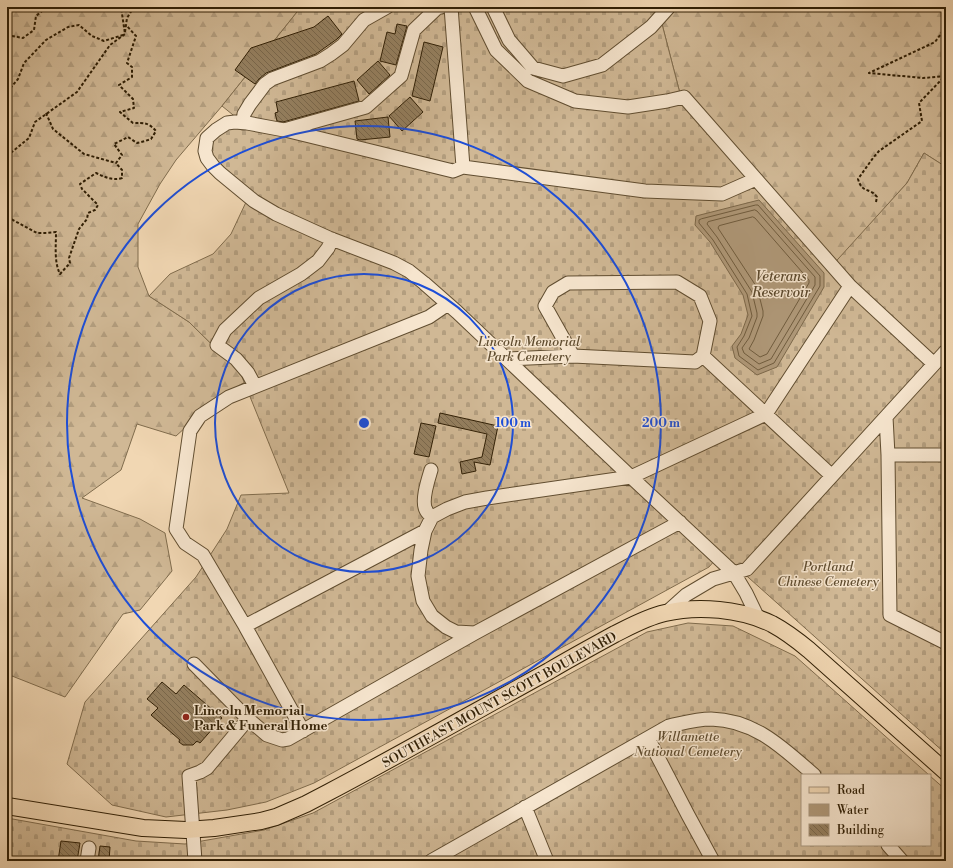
<svg xmlns="http://www.w3.org/2000/svg" width="953" height="868" font-family="'Libre Bodoni',serif">
<style>
.forest{fill:url(#forest-firs);stroke:#806c4d}
.cemetery{fill:url(#cemetery-stones);stroke:#806c4d}
.water{fill:#af9878;stroke:#7c684a}
.lines{fill:none;stroke-linecap:round;stroke-linejoin:round}
.shore{stroke:#705c3e;stroke-width:1}
.building{fill:url(#building-back-hatch);stroke:#301f05}
.minor-casing{stroke:#604d30;stroke-width:15}
.major-casing{stroke:#301f05;stroke-width:18}
.path{stroke:#301f05;stroke-width:2;stroke-dasharray:3 2;stroke-linecap:butt}
.minor{stroke:#f6e5ce;stroke-width:13}
.major{stroke:#f1d7b3;stroke-width:16}
.ring{fill:none;stroke:#1d4ed8;stroke-width:2}
.poi-dot{fill:#8f2418;stroke:#f6e5ce;stroke-width:1.5}
.labels{text-anchor:middle;stroke-width:3;stroke-linejoin:round;paint-order:stroke}
.park-label{font-size:13px;font-style:italic;fill:#604d30;stroke:#f6e5ce}
.street-label{font-size:13px;fill:#301f05;stroke:#f6e5ce}
.poi-label{font-size:13px;font-weight:bold;fill:#301f05;stroke:#f6e5ce;text-anchor:start}
.water-label{font-size:14px;font-style:italic;fill:#5c492d;stroke:#f6e5ce}
.centre{fill:#1d4ed8;stroke:#f6e5ce;stroke-width:2}
.ring-label{font-size:12px;text-anchor:middle;font-weight:bold;fill:#1d4ed8;stroke:#f6e5ce;stroke-width:3;stroke-linejoin:round;paint-order:stroke}
</style>
<defs>
<pattern id="forest-firs" width="22" height="20" patternUnits="userSpaceOnUse"><rect width="22" height="20" fill="#d0b895"/><path d="M5 1l3.5 6h-7zM16 11l3.5 6h-7z" fill="#b39e7f"/></pattern>
<pattern id="cemetery-stones" width="16" height="16" patternUnits="userSpaceOnUse"><rect width="16" height="16" fill="#d0b895"/><path d="M2 7V4a2 2 0 0 1 4 0v3zM10 15v-3a2 2 0 0 1 4 0v3z" fill="#b39e7f"/></pattern>
<pattern id="building-back-hatch" width="6" height="6" patternUnits="userSpaceOnUse"><rect width="6" height="6" fill="#947f5f"/><path d="M-1 5l2 2M0 0l6 6M5-1l2 2" fill="none" stroke="#79674c"/></pattern>
</defs>
<rect width="100%" height="100%" fill="#f1d7b3"/>
<filter id="stains"><feTurbulence type="fractalNoise" baseFrequency=".005" numOctaves="4"/><feColorMatrix values="0 0 0 0 .2 0 0 0 0 .09 0 0 0 0 .02 0 0 0 .5 -.17"/></filter>
<radialGradient id="worn" r=".72"><stop offset=".6" stop-color="#630" stop-opacity="0"/><stop offset="1" stop-color="#630" stop-opacity=".3"/></radialGradient>
<!-- forest -->
<path class="forest" d="M7 7H301L222 106 176 160 160 184 138 224V267L149 296 189 322 240 372 245 382 218 398 176 436 137 424 121 470 82 498 140 519 165 533 172 571 140 610 123 614 65 697 7 674Z
M678 7H946V167L924 153 907 183 829 270 683 105 662 24Z"/>
<!-- cemetery -->
<path class="cemetery" d="M301 7H678L662 24 683 105 829 269 907 183 924 153 946 167V754L721 553 709 567 314 783 266 802 227 810 166 817 112 805 67 764 85 702 196 577 227 529 241 495 289 493 240 372 189 322 149 296 170 274 213 254 231 234 247 200 208 167 205 139 243 123 222 106Z
M688 623 733 626 795 656 929 775H802V845H930V776L946 790V861H7V818L136 841 185 844 264 830 313 813 647 632Z"/>
<!-- water -->
<path class="water" d="M759 200 824 273V287L777 367 757 375 735 358 732 346 741 334 748 315 743 295 710 242 695 225 696 216Z"/>
<g class="lines">
<!-- shore -->
<path class="shore" d="M756 205H758L820 276V286L774 363 758 370 739 356 737 347 744 336 752 316 747 294 713 240 699 223V220L701 219Z
M755 210 757 211 815 277V285L771 359 759 364 744 353 742 348 749 338 757 317V313L752 292 717 237 707 224 708 222Z
M753 217 755 218 809 280V283L767 354 760 357 749 349 754 340 763 316V311L758 291 756 286 718 228 719 226Z"/>
</g>
<!-- building -->
<path class="building" d="M328 16 342 34 337 39 316 54 266 73 259 79 255 84 235 70 251 48 314 27Z
M397 24 407 26 396 65 380 61 387 32 395 34Z
M424 42 443 47 430 101 412 96Z
M378 61 390 75 369 94 357 80Z
M354 81 359 101 283 122 277 121 275 113 278 112 276 102Z
M410 97 423 112 402 131 389 116Z
M388 117 390 137 360 140 357 139 355 121Z
M440 413 498 426 490 465 474 462 476 471 462 474 460 462 482 457 487 434 438 423Z
M421 423 436 426 429 457 414 454Z
M162 682 176 694 184 685 222 718 200 743 197 741 193 745H183L179 742 180 740 151 715 158 708 147 699Z
M61 841 80 843 77 861H58Z
M100 846 110 847 109 861H98Z"/>
<g class="lines">
<defs>
<path id="minor" d="M441 7 437 8 414 30 401 76 366 107 284 130 247 123 235 122 227 123 216 130 207 138 205 151 207 158 213 166 220 173 254 201 276 214 329 238 394 263 409 271 424 283 457 312 631 477 734 573 746 593 758 618
M475 7 496 50 528 81 575 101 628 107 667 101 684 97 850 286 934 364
M493 7 509 40 533 68 563 76 602 65 651 27 669 7
M243 123 244 114 250 104 265 84 272 79 320 61 331 54 343 45 364 20 387 7
M285 130 453 171 463 167 451 7
M463 167 645 191 722 194 756 179
M573 356 545 306 553 292 568 283 677 282 700 296 710 321 703 356
M507 359 573 356 695 362 703 356 832 476
M255 386 248 373 236 359 217 345 225 330 259 298 301 274 318 261 328 248 332 239
M886 417 888 455 890 615 946 643
M888 455H946
M431 470C428 480 421 501 426 510 427 513 430 515 432 517
M666 613 686 595 713 579 747 569 946 351
M245 626 425 531
M475 633 456 632 446 627 432 616 423 601 418 576 421 550 425 531 432 517 447 509 465 502 487 498 631 477 766 414 850 286
M194 664 248 719
M303 731 245 626 203 555 185 543 176 529 190 431 200 416 229 397 429 317 448 304
M648 738 688 815 713 861
M525 807 547 861
M888 845 902 861
M87 861 89 848
M195 861 189 776 200 772 207 768 248 719 267 735 282 740 288 739 475 633 680 522
M431 861 669 726C683 723 697 719 711 719 755 720 783 748 814 775"/>
<path id="major" d="M7 806 143 828 186 830 214 828 261 821 276 817 306 804 329 792C403 753 476 711 549 671 571 658 593 646 615 634 631 626 647 617 665 613 698 605 741 609 772 624 785 631 797 640 809 650L946 772"/>
</defs>
<!-- minor casing -->
<use href="#minor" class="minor-casing"/>
<!-- major casing -->
<use href="#major" class="major-casing"/>
<!-- path -->
<path class="path" d="M946 27 935 42 869 73 923 78 946 76
M125 32 127 18 134 7
M7 35 23 38 34 30 36 16 47 7
M7 92 18 79 24 63 46 40 68 27 79 25 92 36 104 41 123 35
M46 113 53 129 84 154 116 163 122 155 114 144 128 137 137 143 145 141 151 139 156 131C148 122 144 123 133 123L120 112 134 108 133 99 119 85 132 77V67L127 63 136 36 126 25
M7 156 29 138 35 122 77 92 110 45 125 34 121 7
M876 202 877 197C870 187 862 194 858 179L873 158 879 151 922 121 919 103 944 77
M7 218 11 219 37 233H45L56 232C56 246 54 262 60 274L70 263 69 258 79 229 87 219 88 213 95 210 98 205 82 189 80 184 96 173C105 177 112 181 122 178V170L116 163"/>
<!-- minor -->
<use href="#minor" class="minor"/>
<!-- major -->
<use href="#major" class="major"/>
</g>
<!-- distance rings -->
<g class="ring">
<circle cx="364" cy="423" r="149"/>
<circle cx="364" cy="423" r="297"/>
</g>
<!-- markers -->
<circle class="poi-dot" cx="186" cy="717" r="4"/>
<g class="labels">
<!-- park labels -->
<g class="park-label">
<text x="529" y="346">Lincoln Memorial<tspan x="529" dy="15">Park Cemetery</tspan></text>
<text x="828" y="571">Portland<tspan x="828" dy="15">Chinese Cemetery</tspan></text>
<text x="688" y="741">Willamette<tspan x="688" dy="15">National Cemetery</tspan></text>
</g>
<!-- street labels -->
<g class="street-label">
<text transform="translate(499 699) rotate(-29)" y="5">SOUTHEAST MOUNT SCOTT BOULEVARD</text>
</g>
<!-- poi labels -->
<g class="poi-label">
<text x="194" y="715">Lincoln Memorial<tspan x="194" dy="15">Park &amp; Funeral Home</tspan></text>
</g>
<!-- water labels -->
<g class="water-label">
<text x="781" y="281">Veterans<tspan x="781" dy="16">Reservoir</tspan></text>
</g>
</g>
<circle cx="364" cy="423" r="6" class="centre"/>
<g class="ring-label">
<text x="513" y="427">100 m</text>
<text x="661" y="427">200 m</text>
</g>
<!-- margin -->
<rect width="953" height="868" fill="none" stroke="#f1d7b3" stroke-width="24"/>
<rect x="8" y="8" width="937" height="852" fill="none" stroke="#301f05" stroke-width="2"/>
<rect x="12" y="12" width="929" height="844" fill="none" stroke="#301f05"/>
<!-- legend -->
<rect x="801" y="774" width="130" height="72" fill="#f6e5ce" stroke="#a7967e"/>
<rect x="809" y="787" width="20" height="6" fill="#f1d7b3" stroke="#a7967e"/>
<text x="837" y="794" font-size="12" fill="#301f05">Road</text>
<rect x="809" y="804" width="20" height="12" fill="#af9878" stroke="#a7967e"/>
<text x="837" y="814" font-size="12" fill="#301f05">Water</text>
<rect x="809" y="824" width="20" height="12" fill="url(#building-back-hatch)" stroke="#a7967e"/>
<text x="837" y="834" font-size="12" fill="#301f05">Building</text>
<rect width="100%" height="100%" filter="url(#stains)"/>
<rect width="100%" height="100%" fill="url(#worn)"/>
</svg>
